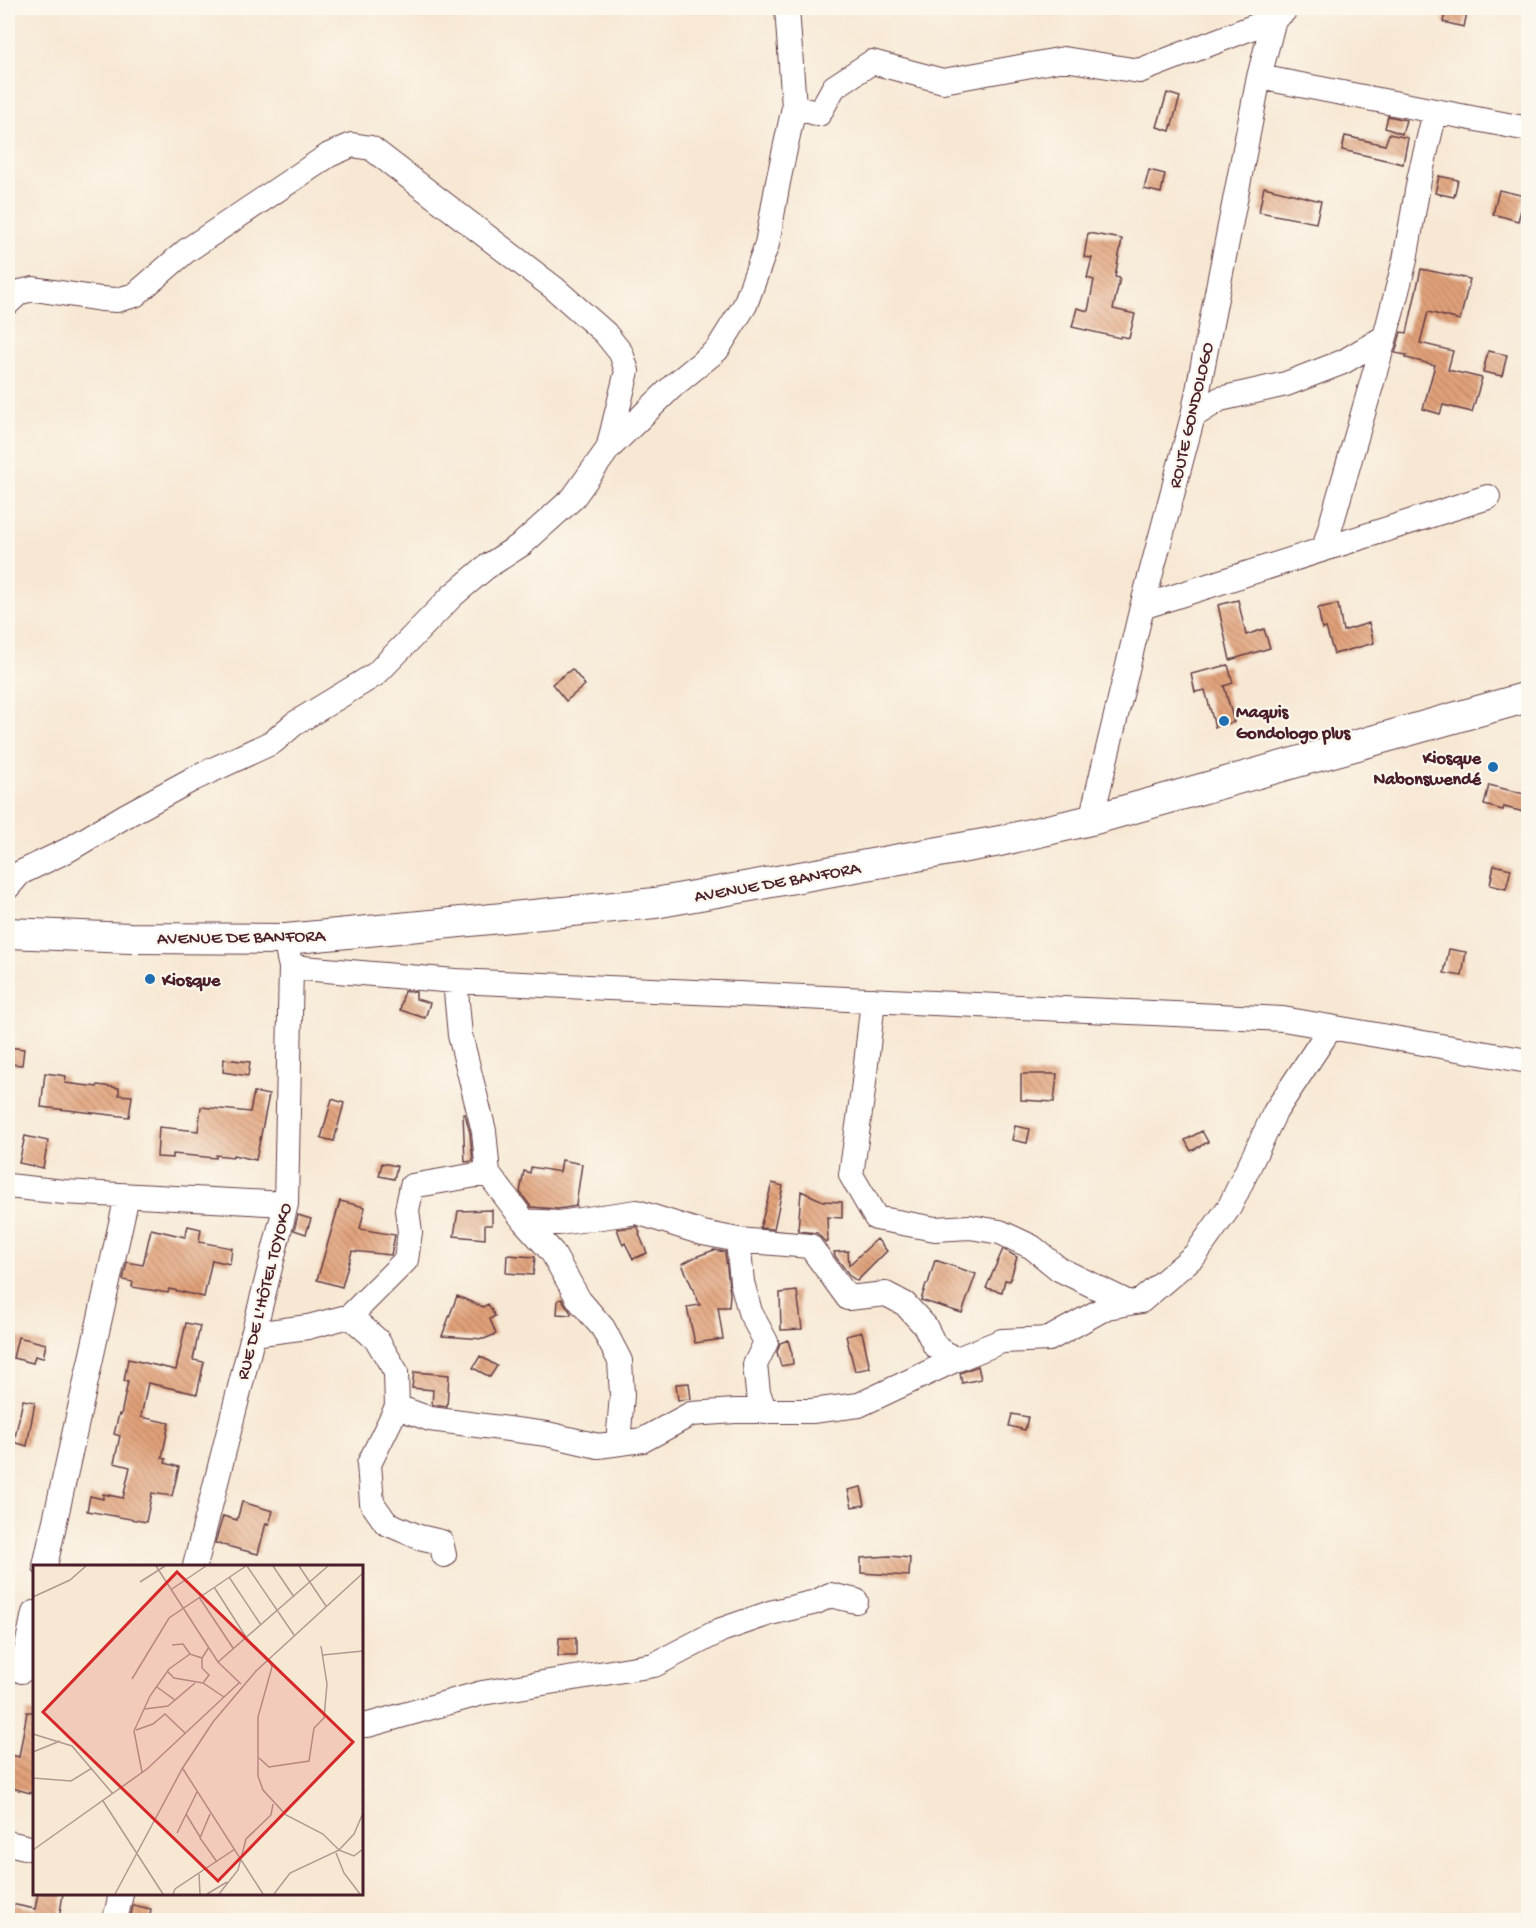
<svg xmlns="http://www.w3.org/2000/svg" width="1536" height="1928" font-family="'Gochi Hand',sans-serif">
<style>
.building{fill:url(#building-back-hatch)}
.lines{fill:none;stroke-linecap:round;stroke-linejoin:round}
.minor-casing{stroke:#643d44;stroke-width:26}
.major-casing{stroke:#643d44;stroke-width:32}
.minor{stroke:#fff;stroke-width:24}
.major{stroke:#fff;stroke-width:30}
.poi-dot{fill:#1f6fb2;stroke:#fbf7ec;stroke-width:2}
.labels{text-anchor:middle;stroke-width:4.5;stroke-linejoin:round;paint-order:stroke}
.street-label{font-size:18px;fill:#4a1f2b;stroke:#fbf7ec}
.poi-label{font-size:18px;font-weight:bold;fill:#4a1f2b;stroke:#fbf7ec;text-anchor:start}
.inset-road{fill:none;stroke:#b29890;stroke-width:1.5}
.view{fill:#d62828;fill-opacity:0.15;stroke:#d62828;stroke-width:3}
.inset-edge{fill:none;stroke:#4a1f2b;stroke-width:3}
</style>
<defs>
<pattern id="building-back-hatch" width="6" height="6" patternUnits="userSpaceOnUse" patternTransform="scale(1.5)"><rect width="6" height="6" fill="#e1a179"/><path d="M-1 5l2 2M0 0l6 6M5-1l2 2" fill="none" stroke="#b88363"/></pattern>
</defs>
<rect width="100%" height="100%" fill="#fbf7ec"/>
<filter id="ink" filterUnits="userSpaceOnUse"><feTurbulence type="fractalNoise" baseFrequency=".0167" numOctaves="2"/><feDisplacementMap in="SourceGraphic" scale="12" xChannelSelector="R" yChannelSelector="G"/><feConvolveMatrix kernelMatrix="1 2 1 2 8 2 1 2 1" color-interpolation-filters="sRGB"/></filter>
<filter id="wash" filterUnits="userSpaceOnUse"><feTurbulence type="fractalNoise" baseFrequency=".008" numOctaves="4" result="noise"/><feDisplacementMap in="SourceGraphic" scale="24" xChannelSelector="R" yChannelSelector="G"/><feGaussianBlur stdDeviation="1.35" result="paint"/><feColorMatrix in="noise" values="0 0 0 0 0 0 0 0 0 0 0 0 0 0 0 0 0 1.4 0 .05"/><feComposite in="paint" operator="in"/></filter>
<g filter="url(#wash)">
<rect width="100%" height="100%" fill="#f7e8d4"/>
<g id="blocks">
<!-- building -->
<path class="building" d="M1446 8H1468L1464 27 1443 22Z
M1167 93 1180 97 1170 131 1157 127Z
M1388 116 1406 120 1402 134 1385 128Z
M1389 134 1408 138 1403 164 1342 150 1345 136 1385 145Z
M1149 170 1165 174 1161 193 1144 189Z
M1439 176 1458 180 1454 197 1435 193Z
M1264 187 1321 201 1316 223 1259 212Z
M1499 190 1525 196 1518 221 1493 214Z
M1088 233 1122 239 1115 277 1120 278 1113 309 1135 314 1129 338 1121 336 1120 338 1072 327 1077 308 1088 311 1094 280 1087 278 1092 258 1084 257Z
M1421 269 1470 279 1460 320 1428 312 1420 343 1453 351 1448 370 1482 378 1472 412 1443 405 1440 414 1423 409 1435 365 1406 358 1407 355 1395 353 1401 332 1407 333Z
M1488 351 1507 355 1502 376 1483 372Z
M1238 600 1246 635 1264 629 1270 648 1230 660 1218 605Z
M1338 604 1343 631 1369 623 1374 643 1334 654 1326 628 1322 629 1318 608Z
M1228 665 1233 683 1224 686 1234 722 1215 727 1205 690 1195 692 1191 674Z
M572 669 585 685 566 701 552 684Z
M1489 785 1528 795V813L1504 807 1503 810 1484 805Z
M1494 865 1511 869 1506 889 1490 885Z
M1449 949 1466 952 1462 976 1444 973Z
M404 991 416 992V999L430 1003 425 1018 400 1010Z
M8 1047 24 1049 22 1065 8 1064Z
M224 1059 250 1062 248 1076 223 1072Z
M45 1073 66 1076 65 1083 97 1087 98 1085 119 1088V1095L132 1096 129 1117 41 1107Z
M1021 1074H1057L1054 1102 1021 1100Z
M254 1092 269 1095 256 1160 233 1155V1157L216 1155V1158L173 1154V1158L157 1157 159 1127 198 1131 201 1107 250 1112Z
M332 1099 344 1103 334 1141 321 1138Z
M463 1114H465L470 1133 473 1161 465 1162Z
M1015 1126 1030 1129 1027 1143 1012 1140Z
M1202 1131 1208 1142 1191 1151 1185 1140Z
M25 1136 48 1141 43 1168 19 1163Z
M562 1160 582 1164 576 1205 577 1206 558 1209 531 1207 520 1192 524 1171 530 1173 531 1167 560 1172Z
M382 1163 397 1166 394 1179 379 1176Z
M772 1183 783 1186 774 1229 760 1228Z
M801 1191 823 1201 842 1202V1218L827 1217 828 1242H825L817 1233 798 1231Z
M340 1201 365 1207 360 1229 395 1235 391 1255 352 1251 342 1287 317 1280Z
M492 1210V1225H485V1239L454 1236 458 1211Z
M298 1215 311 1219 306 1234 294 1230Z
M188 1226 201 1229 199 1242 232 1248 230 1264 212 1260 204 1297 169 1289 168 1293 132 1287 133 1282 123 1280 127 1262 143 1265 151 1229 185 1237Z
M636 1227H638L640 1233 639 1234 647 1253 633 1259 625 1243 623 1245 617 1229Z
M877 1239 887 1251 857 1281 850 1276 835 1256 834 1252 848 1251 849 1265Z
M1003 1249 1017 1257 1010 1281 1005 1280 1002 1292 986 1288Z
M714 1250 725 1252 730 1294 729 1307H718L723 1339 695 1343 687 1307 700 1305 682 1264 695 1257Z
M507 1255 535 1257 533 1275 506 1273Z
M935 1260 976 1274 962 1313 921 1300 926 1284H928Z
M797 1291 802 1329 781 1330 780 1293Z
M457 1296 483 1307 488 1304 495 1316 490 1319 496 1334 484 1339 442 1336Z
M562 1299 571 1313V1315L557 1314 558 1300Z
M186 1323 200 1326 193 1360 204 1362 197 1394 148 1383 141 1417 169 1423 162 1458 166 1459 165 1463 179 1467 172 1496 152 1493 146 1522 87 1511 90 1496 103 1499V1494L123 1498 130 1467 114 1463 120 1436 114 1434 119 1414 121 1415 128 1381H124L128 1359 176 1370Z
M862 1332 870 1368 855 1371 846 1336Z
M18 1337 46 1344 43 1358 35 1356 33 1363 13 1358Z
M788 1340 792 1354 793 1364 781 1366 777 1352 780 1343Z
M480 1356 497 1366 490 1377 473 1368Z
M978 1366 981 1379 962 1383 960 1373Z
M414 1372 449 1375 447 1407 432 1405 433 1390 412 1388Z
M689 1383 691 1399 678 1400 676 1384Z
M23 1400 35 1402 27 1446 14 1442Z
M1012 1414 1028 1417 1025 1430 1009 1426Z
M861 1487 865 1505 852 1507 848 1490Z
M242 1502 273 1511 269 1524 266 1523 258 1554 215 1543 223 1516 237 1520Z
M890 1556 910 1558 909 1576 861 1573V1558Z
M559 1638H576V1656H558Z
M27 1712H34V1794L8 1787V1754L19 1757Z
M38 1893H63L59 1920H8L11 1904 35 1909Z
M133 1905 151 1909 149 1920H130Z"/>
</g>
</g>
<g filter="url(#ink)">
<use href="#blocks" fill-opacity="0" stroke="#643d44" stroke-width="1.5"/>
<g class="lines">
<defs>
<path id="minor" d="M1259 77 1528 129
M794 107 819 114 834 87 872 62 943 81 1064 59 1139 71 1274 19 1284 11
M8 303 20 292 34 289 101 299 117 300 135 295 186 251 329 155 352 145 371 148 554 288 605 333 621 353 627 371 608 449
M1193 416 1220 399 1286 384 1343 362 1385 337 1405 260 1419 180 1435 112
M1324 549 1385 337
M1142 607 1488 497
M1091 820 1142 607 1193 416 1259 77 1274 19 1279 8
M8 887 20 873 68 850 125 816 193 779 273 742 294 724 376 674 453 595 485 568 522 544 573 498 608 449 674 385 717 350 745 305 767 244 778 182 794 107 787 8
M291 967 455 981 1283 1019 1528 1061
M455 981 460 1035 484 1131 488 1173 524 1221 552 1252 579 1300 603 1328 620 1361 622 1395 618 1443
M873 1000 863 1091 851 1175 876 1218 935 1229 970 1227 1000 1232 1032 1247 1059 1269 1129 1303
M8 1186 64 1192 286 1204
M524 1221 559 1223 637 1212 703 1233 738 1240 742 1282 750 1312 766 1342 755 1365 758 1392 765 1412
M738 1240 810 1246 848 1298 886 1294 905 1304 925 1326 935 1346 955 1360
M350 1316 406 1260 410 1232 407 1210 412 1186 488 1173
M253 1334 308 1327 350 1316 377 1340 396 1372 397 1407 430 1419 547 1434 598 1446 643 1440 691 1414 735 1411H812L859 1405 955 1360 1002 1341 1049 1339 1107 1307 1141 1301 1195 1255 1230 1206 1275 1112 1331 1027
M397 1407 369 1464 372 1503 386 1523 419 1537 441 1542 444 1555
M45 1566 127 1196
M195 1566 286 1204 291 967 288 954
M22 1671 34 1613
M362 1725H368L482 1693 654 1665 721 1630 770 1613 816 1602 830 1595 856 1601
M8 1843 34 1849
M115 1920 121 1894"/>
<path id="major" d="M8 933 130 938 286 939 655 903 1000 841 1091 820 1528 697"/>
</defs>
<!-- minor casing -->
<use href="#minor" class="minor-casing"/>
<!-- major casing -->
<use href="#major" class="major-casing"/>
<!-- minor -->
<use href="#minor" class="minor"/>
<!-- major -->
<use href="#major" class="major"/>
</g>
</g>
<!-- markers -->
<g class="poi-dot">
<circle cx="1224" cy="721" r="6"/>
<circle cx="1493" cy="767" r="6"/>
<circle cx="150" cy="979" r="6"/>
</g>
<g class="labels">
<!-- street labels -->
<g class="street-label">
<text transform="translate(1190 415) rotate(-77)" y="6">ROUTE GONDOLOGO</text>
<text transform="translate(777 881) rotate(-10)" y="6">AVENUE DE BANFORA</text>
<text transform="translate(241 936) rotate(-1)" y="6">AVENUE DE BANFORA</text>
<text transform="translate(263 1291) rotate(-76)" y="6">RUE DE L'HÔTEL TOYOKO</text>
</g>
<!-- poi labels -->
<g class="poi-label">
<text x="1236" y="717">Maquis<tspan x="1236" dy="21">Gondologo plus</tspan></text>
<text x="1481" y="763" text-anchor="end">Kiosque<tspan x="1481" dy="21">Nabonswendé</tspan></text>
<text x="162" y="985">Kiosque</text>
</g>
</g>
<!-- overview -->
<g transform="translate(33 1565)">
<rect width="330" height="330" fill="#f7e8d4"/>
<path class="inset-road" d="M123 1 185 97 208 119M214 1 261 70M240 1 261 32M266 1 293 41M196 12 228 60M107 17 132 1M181 22 213 72M139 24 173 1M0 32 37 15 53 1M166 32 200 83M139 80 150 79 157 89M290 90 330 86M169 93V103L176 110 170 118M236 95 239 102 225 152V211L230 225 253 250 290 269 306 285 321 269 330 248M185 97 295 1M134 106 141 113 170 118 191 132M99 114 136 53 213 1M124 122 142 135 162 118M112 144 135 141 142 135M103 165 120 159 132 149 152 168M0 169 39 181 80 229M0 187 27 176M226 193 236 202 276 196 281 163 291 153 294 119 288 81M150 204 230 329M109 207 101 166 117 131 136 104 157 89 169 93 176 82M0 213 38 216 59 203M70 236 130 329M153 249 167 272M177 249 167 273 184 297M144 268 164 227M0 285 114 204 206 118M303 288 311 308 327 329M166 309 167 329M82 329 149 204 180 157 223 106 330 8M140 329 142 324 202 284M174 329 194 317M186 329 205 305 213 274 238 250 240 239M241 329 257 308 306 285 321 291 330 284"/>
<path class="view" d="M144 7 320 177 185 316 10 147Z"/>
<rect width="330" height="330" class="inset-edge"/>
</g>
<!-- margin -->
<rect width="1536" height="1928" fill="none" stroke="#fbf7ec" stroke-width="30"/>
</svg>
